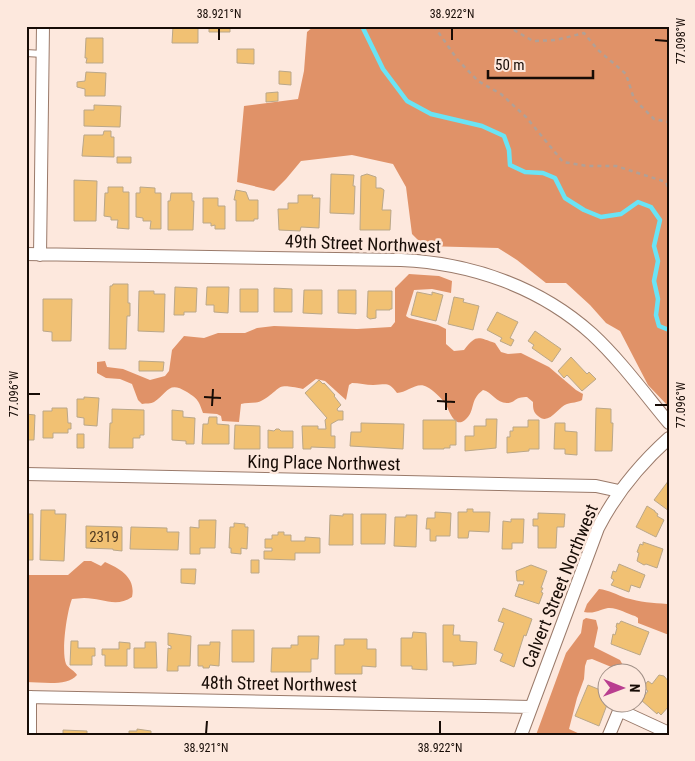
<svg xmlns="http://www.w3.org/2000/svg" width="695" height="761" font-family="'Roboto Condensed',sans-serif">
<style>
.forest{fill:#e09268}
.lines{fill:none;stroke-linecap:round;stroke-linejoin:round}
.stream{stroke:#6ae4f5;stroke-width:4.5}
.building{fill:#f1c173;stroke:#baa789}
.lane-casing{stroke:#9a7a6a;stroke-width:8}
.street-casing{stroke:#9a7a6a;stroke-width:14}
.path{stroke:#b1a096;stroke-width:2.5;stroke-dasharray:4 4;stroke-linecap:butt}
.lane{stroke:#fff;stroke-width:6}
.street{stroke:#fff;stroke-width:12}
.ticks{fill:none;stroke:#170c06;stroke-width:2}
.labels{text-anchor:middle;stroke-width:5;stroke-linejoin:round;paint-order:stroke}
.number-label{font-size:15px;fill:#4e3921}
.street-label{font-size:18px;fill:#170c06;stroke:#fde8dd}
.neatline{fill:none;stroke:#170c06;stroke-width:2}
.ticks-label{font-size:12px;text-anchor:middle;fill:#170c06}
</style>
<rect width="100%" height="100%" fill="#fde8dd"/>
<!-- forest -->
<path class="forest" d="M314 26H669V407L648 385 620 331 606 323 590 305 566 283H546L517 260 498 248 424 246 412 234 406 187 393 164 352 155 301 161 286 179 274 191 237 182 244 106 298 99 304 71 307 32Z
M409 274 439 276 452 281 451 293 432 289 414 290 406 316 409 318 438 325 446 329V344L454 351 464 350C476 334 478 337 495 343L501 352 508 354 521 353 549 367 576 390 583 394 582 400C577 403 572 402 567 404 558 407 549 426 538 416 533 412 533 408 533 402L527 397C525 397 522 397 519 398 515 399 513 403 508 403 497 404 492 392 483 390 469 400 476 411 465 420 454 429 449 409 445 403 441 398 433 390 427 387 417 381 407 393 397 393 388 381 386 385 373 385 366 385 359 383 352 383L349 385 346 400 325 381 316 379 303 389C273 382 283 389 261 401 255 404 247 402 241 404L239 422 222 421 221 416 217 414 203 413C199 401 198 399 187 392 168 380 168 393 154 402 151 404 146 403 142 404L138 400 132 384 120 379 106 378 97 373V362L105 361 107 367 123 369 150 380 165 376 169 371 172 350 184 336 204 338 218 333H245L257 328 274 326 357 329 391 327 395 322V288Z
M84 561H91L101 566 105 562C121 569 136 578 132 597 116 608 102 598 84 598 80 598 76 599 72 599 67 611 61 651 66 664 68 668 75 671 77 675 67 687 41 682 26 682V575H68Z
M599 589C609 590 617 595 626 598 640 602 653 603 667 604L669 602V635L638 623V618L635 616C628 614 616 607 608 608 597 610 596 614 584 612L587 604Z
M586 618 596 620 598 628 594 647 620 660 625 669 623 671H621L592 659 587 660 585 666 584 679 577 698 569 729 582 735H536L566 653 581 633 583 620Z"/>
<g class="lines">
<!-- stream -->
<path class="stream" d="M362 26 383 69 407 101 431 114 482 126 504 136 509 150 510 165 525 172 543 173 555 178 565 198 584 210 601 217 621 214 638 202 651 207 660 220 654 246 658 261 654 281 658 299 656 315 659 326 669 330"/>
</g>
<!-- building -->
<path class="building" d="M173 26H198V43H172Z
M209 26H230V32H209Z
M86 38H103V63H86L87 58H85Z
M237 49H254V64L237 63Z
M279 71 291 72V85L279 84Z
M86 72 106 73 105 96H85V89L77 87V82L85 81Z
M278 92V101L266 102V93Z
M94 105 121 106 120 127 84 126V110H94Z
M104 131H111V137H114V157L82 156 84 135H103Z
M117 157H131V163H117Z
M331 174 354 175 353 186H355L354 214 330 213Z
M367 174 376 177V188H381L384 190 382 210H391L390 230H360L361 176Z
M74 180 97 181 96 221H74Z
M108 187H123V192H129V229L117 228 118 220H111V217L104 216 105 193H108Z
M140 187 155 188V193H161V229H150L151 221H143V218L136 217V193H140Z
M236 190 246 192 249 200H258V219H254V221H236V200H234Z
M171 193H192V201H194L193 230H168V201H170Z
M298 195H313L312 198H320L319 228 301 227 300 231 279 230 278 209H288V203H298Z
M203 198H218V206H225V229H215V225L211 226V223H203Z
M113 284H128V303H130V316H127L126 349H109L110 286H112Z
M175 287 197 288 196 312H184V315H174Z
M207 287H229L228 313 214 312V305H206Z
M274 288 292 289V312H274Z
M240 289H258V312H240Z
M304 290H322V314L303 313Z
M338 290H356V314L338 313Z
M139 291H154V294H165L164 332 138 331Z
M368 291H392V309H390V310H376V318L370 319 367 317Z
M417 292 432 295V292L443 295 436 321 411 315Z
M454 297 464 299 463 302 479 306 473 330 448 324Z
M43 299H72L71 341H52V332L43 331Z
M497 312 518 322 510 338 514 340 511 346 500 341 502 338 487 330Z
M535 331 561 349 552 362 532 348 534 345 528 341Z
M571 357 587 374 589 372 596 379 582 391 567 375 564 378 558 371Z
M139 361 164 362 163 371H139Z
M319 380 323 384 324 383 335 395 334 396 341 405 337 409 338 411H343V420H338L331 424V436H335V448L311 447V449H303L302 426H318V429H326L325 420 327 418 305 393Z
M84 397 99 398 97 426 84 425V418L77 417V399H84Z
M52 408H67L68 423H71V429H68V433H53V438H43V411H52Z
M596 408 611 409V423H613L612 451H595Z
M112 409 144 410V435H140V438H133V448H109L110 423H112Z
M172 410 183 411V417L195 418 194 444H186V441L172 440Z
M26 414 35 415 34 440H26Z
M209 417H217V424L229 425V444H202L203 424H208Z
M486 419H497L496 448 465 451V436H474V426H486Z
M423 420H456V445H450V448H444V449H423Z
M528 420H539V449H529V451L507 453V437H510V431H513V427H528Z
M361 423 404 424 403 449 350 446 351 432H361Z
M555 423H565V431L577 432V455L565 454V449H554Z
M235 425 260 426V449H234Z
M276 429H279L281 431H293V448H268V430L274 431Z
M77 434H84V448H77Z
M669 480V511L654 500Z
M647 506 655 511V512L658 514 657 516 664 520 656 537 636 527Z
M467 509H473V512H490L489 532 469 531 468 538H458V512H467Z
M41 510H55V514H66L64 561 40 560Z
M435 512 451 513 450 536H436V541H430V529H426L427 518H435Z
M538 513 565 514 564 527H557L556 548H538V526H533V519H538Z
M26 514H33V560H26Z
M343 514H353V545H329L330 515 343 516Z
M361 514H386L385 544H361Z
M406 515H417L416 547 394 546 395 517H406Z
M511 519H524L523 543H512V549H502L503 521 511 522Z
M199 520H216L215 548H200V554H190V527L199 528Z
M234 523 245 524V527H248L247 549 241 548V554L231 553V548H229L230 527H234Z
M86 526 122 527V551L113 550V549L86 548Z
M131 527 167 528V532H179L178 550 130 549Z
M278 532H284V535H291V541H305V537L320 538V553H295V560L264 559V551H272V548H265V539H272V535H278Z
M643 542 663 549 657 568 646 564 644 565 637 561 639 553 637 552 640 544 643 545Z
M251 560H259V573H251Z
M619 564 645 575 640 588 631 585 629 592 611 585 614 580 611 578 613 571 616 572Z
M531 565 547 571 541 588H543L541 592 543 593 539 604 515 596 519 584 523 585 524 581H517L516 571Z
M181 569H196L195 584 181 583Z
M503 608 532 619 526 636 524 635 514 667 500 661 503 654 494 650 504 623 498 621Z
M621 621 649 632 640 655 611 644 613 634 615 635 617 628 616 627 617 623 619 624Z
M443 625H454L453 635H460V641L477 642 476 664 453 666V662H443Z
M232 630H254V662H232Z
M413 632 426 633 427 670 412 669V666H401V638H412Z
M168 633 191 636 190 666H178V671H167L168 648 171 649V646L168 645Z
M298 636H319L318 659H311V672H271L272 648H291V645H298Z
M344 639H367V649H376V667L362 666V674H335V645H344Z
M71 641H78V648H95V656H92V665H70Z
M119 642 130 643V649H127V666H105V655H102V649H119Z
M145 642H156L157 668H134V648H145Z
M210 642H220L219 666 210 665 209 668H203V666H198V645H210Z
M659 675 664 676 669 682V706L661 715 658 712 657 714 641 700 648 691 643 687 648 681 652 684Z
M588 685 608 693V702L599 726 575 716Z
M137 729 151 731V735H123H129V731H137Z
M63 730 87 731V735H63Z"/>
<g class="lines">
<defs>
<path id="lane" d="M26 53 43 54"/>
<path id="street" d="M26 254 401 260C471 263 540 287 592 334 621 361 644 393 669 423
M40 255 43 26
M26 474 596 486 619 491
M26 697 531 707
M619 710 669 733
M30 735V697
M521 735 598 528C616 493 639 465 669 438
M609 735 622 704"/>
</defs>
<!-- lane casing -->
<use href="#lane" class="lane-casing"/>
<!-- street casing -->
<use href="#street" class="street-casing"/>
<!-- path -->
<path class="path" d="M434 26 457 59 478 81 501 94 526 117 563 162 587 166H616L666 182 669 191
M507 26 533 41 556 40 584 33 598 50 626 74 634 99 654 119 669 122"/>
<!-- lane -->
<use href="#lane" class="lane"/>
<!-- street -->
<use href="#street" class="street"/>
</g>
<!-- ticks -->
<path class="ticks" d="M219 40V28M452 40V28M655 40 668 41M28 394H40M204 397 221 398M437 401 455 402M655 405H668M212 406 213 389M446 410V393M206 734 207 721M440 734V721"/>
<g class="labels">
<!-- number labels -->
<g class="number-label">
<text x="104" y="542">2319</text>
</g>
<!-- street labels -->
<g class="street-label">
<text transform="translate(363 244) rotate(2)" y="6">49th Street Northwest</text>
<text transform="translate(324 463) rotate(1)" y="6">King Place Northwest</text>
<text transform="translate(560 586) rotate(-68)" y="6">Calvert Street Northwest</text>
<text transform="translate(279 684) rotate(1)" y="6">48th Street Northwest</text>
</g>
</g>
<!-- border -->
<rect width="695" height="761" fill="none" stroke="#fde8dd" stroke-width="55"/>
<!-- north arrow -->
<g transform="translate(622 688) rotate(91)"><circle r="24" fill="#fde8dd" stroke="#a19087"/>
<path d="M0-4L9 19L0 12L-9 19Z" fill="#b93e8f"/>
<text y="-8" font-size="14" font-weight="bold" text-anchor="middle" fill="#170c06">N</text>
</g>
<!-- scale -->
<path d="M488 70v8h105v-8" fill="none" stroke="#170c06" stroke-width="2.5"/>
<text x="495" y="70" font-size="15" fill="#170c06" stroke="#fde8dd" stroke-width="4" paint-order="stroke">50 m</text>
<rect x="28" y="28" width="640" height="706" class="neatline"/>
<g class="ticks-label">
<text x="219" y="18">38.921°N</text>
<text x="452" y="18">38.922°N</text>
<text transform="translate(681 41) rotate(-90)" y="4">77.098°W</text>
<text transform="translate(14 394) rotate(-90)" y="4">77.096°W</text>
<text transform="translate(681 405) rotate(-90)" y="4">77.096°W</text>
<text x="206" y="752">38.921°N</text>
<text x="440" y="752">38.922°N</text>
</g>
</svg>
